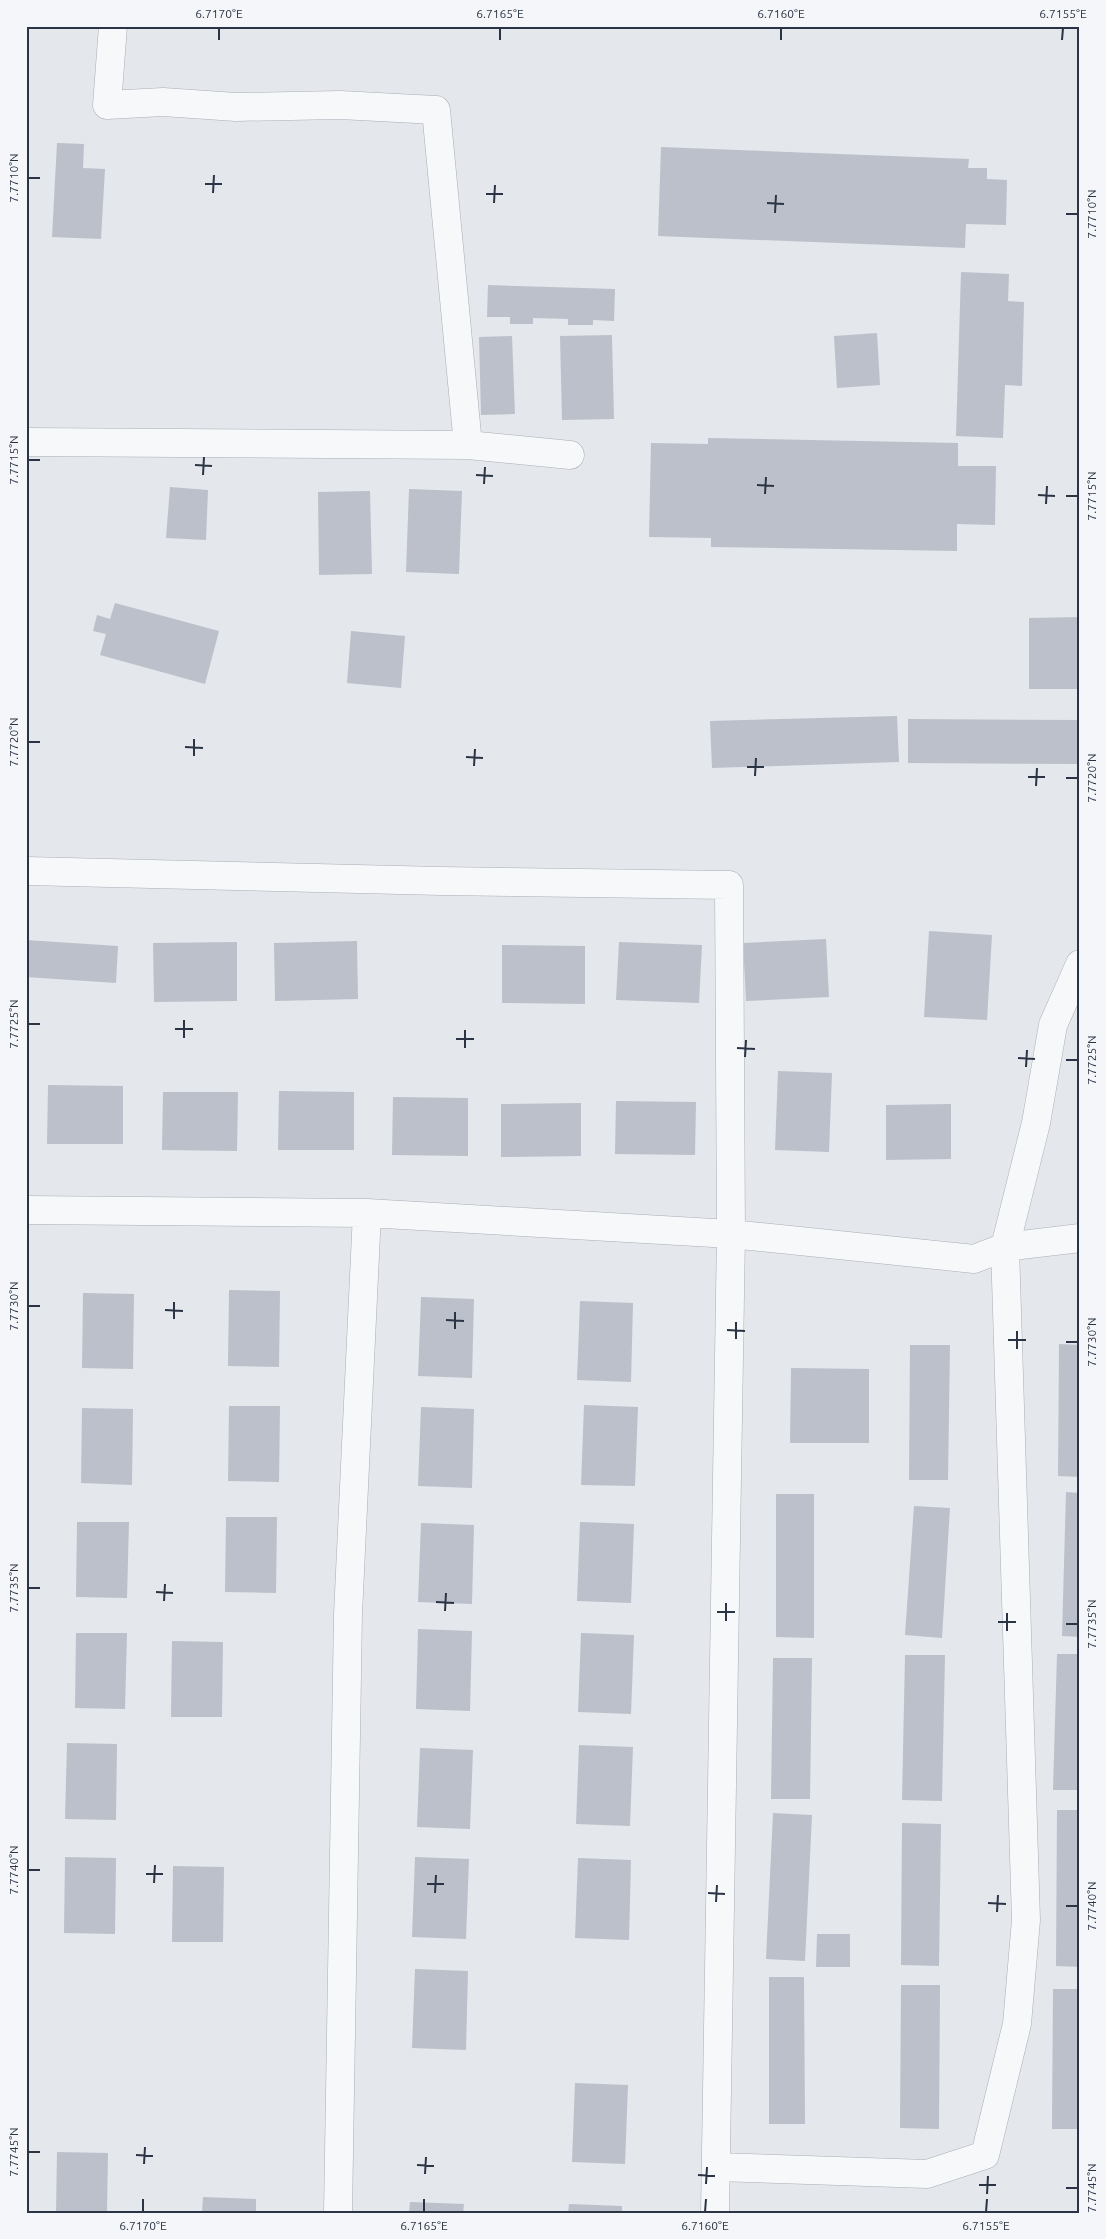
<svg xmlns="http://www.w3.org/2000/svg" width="1106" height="2239" font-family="Ubuntu,sans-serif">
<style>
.building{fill:#bbc0ca}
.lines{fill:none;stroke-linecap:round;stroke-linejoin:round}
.minor-casing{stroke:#a9aeb7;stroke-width:29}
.minor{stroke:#f7f8fa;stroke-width:28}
.ticks{fill:none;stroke:#2b3445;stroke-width:2}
.neatline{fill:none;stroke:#2b3445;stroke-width:2}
.ticks-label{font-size:12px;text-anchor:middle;fill:#2b3445}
</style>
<rect width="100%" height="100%" fill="#e4e7ec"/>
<!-- building -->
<path class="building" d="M57 143 84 144 83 168 105 169 101 239 52 237Z
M661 147 969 159 968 168H987V179L1007 180 1006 225 966 224 965 248 658 236Z
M961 272 1009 274 1008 301 1024 302 1022 386 1005 385 1003 438 956 436Z
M488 285 615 289 614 321 593 320V325H568V319L533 318V324H510V317H487Z
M877 333 880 385 837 388 834 336Z
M612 335 614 419 562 420 560 336Z
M512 336 515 414 481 415 479 337Z
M708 438 958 443V466H996L995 525 957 524V551L711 547V538L649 537 651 443 708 444Z
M170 487 208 490 206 540 166 538Z
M409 489 462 491 459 574 406 572Z
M370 491 372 574 319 575 318 492Z
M115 603 219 631 205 684 100 655 106 634 93 631 97 615 110 619Z
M1080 617V689H1029V618Z
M351 631 405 636 401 688 347 683Z
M897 716 899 762 712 768 710 721Z
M908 719 1080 720V764L908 763Z
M929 931 992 935 987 1020 924 1017Z
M826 939 829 997 746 1001 743 943Z
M26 940 118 946 116 983 26 977Z
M357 941 358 999 275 1001 274 943Z
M237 942V1001L154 1002 153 943Z
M619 942 702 945 699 1003 616 1000Z
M502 945 585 946V1004L502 1003Z
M778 1071 832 1073 829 1152 775 1150Z
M48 1085 123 1086V1144H47Z
M279 1091 354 1092V1150H278Z
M163 1092H238L237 1151 162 1150Z
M393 1097 468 1098V1156L392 1155Z
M616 1101 696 1102 695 1155 615 1154Z
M581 1103V1156L501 1157V1104Z
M951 1104V1159L886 1160V1105Z
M229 1290 280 1291 279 1367 228 1366Z
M83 1293 134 1294 133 1369 82 1368Z
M421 1297 474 1299 472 1378 418 1376Z
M580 1301 633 1303 631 1382 577 1380Z
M1059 1344 1080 1345V1477L1058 1476Z
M910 1345H950L948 1480H909Z
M791 1368 869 1369V1443H790Z
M584 1405 638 1407 635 1486 581 1485Z
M229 1406H280L279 1482 228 1481Z
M421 1407 474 1409 472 1488 418 1486Z
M82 1408 133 1409 132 1485 81 1483Z
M1066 1492 1080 1493V1637L1062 1636Z
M776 1494H814V1638L776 1637Z
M914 1506 950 1508 942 1638 905 1635Z
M226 1517H277L276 1593 225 1592Z
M77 1522H129L127 1598 76 1597Z
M580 1522 634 1524 631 1603 577 1601Z
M421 1523 474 1525 472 1604 418 1602Z
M418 1629 472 1631 470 1711 416 1709Z
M76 1633H127L125 1709 75 1708Z
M581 1633 634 1635 631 1714 578 1712Z
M172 1641 223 1642 222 1717H171Z
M1057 1654H1080V1790H1053Z
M905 1655H945L942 1801 902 1800Z
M773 1658H812L810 1799H771Z
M67 1743 117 1744 116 1820 65 1819Z
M579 1745 633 1747 630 1826 576 1824Z
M420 1748 473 1750 470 1829 417 1827Z
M1057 1810H1080V1967L1056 1966Z
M773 1813 812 1815 805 1961 766 1959Z
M902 1823 941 1824 939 1966 901 1965Z
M65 1857 116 1858 115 1934 64 1933Z
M415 1857 469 1859 466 1939 412 1937Z
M578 1858 631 1860 629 1940 575 1938Z
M173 1866 224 1867 223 1942H172Z
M817 1934H850V1967H816Z
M415 1969 468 1971 466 2050 412 2048Z
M769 1977H804L805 2124H769Z
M901 1985H940L939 2129 900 2128Z
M1053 1989H1080V2129H1052Z
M575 2083 628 2085 625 2164 572 2162Z
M57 2152 108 2153 107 2213H56Z
M203 2197 256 2199V2213H202Z
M410 2202 464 2204 463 2213H409Z
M569 2204 622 2206V2213H568Z"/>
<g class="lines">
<defs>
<path id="minor" d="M113 26 107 105 163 102 236 107 340 105 436 110 468 445
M26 442 468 445 570 455
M26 871 441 881 729 885 731 1234 715 2213
M26 1210 367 1213 731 1234 974 1259 1005 1247 1036 1123 1053 1025 1080 964
M716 2167 927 2174 985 2155 1017 2024 1026 1920 1005 1247 1080 1238
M338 2213 348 1614 367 1213"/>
</defs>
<!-- minor casing -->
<use href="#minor" class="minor-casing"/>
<!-- minor -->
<use href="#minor" class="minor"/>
</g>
<!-- ticks -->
<path class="ticks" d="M219 40V28M500 40V28M781 40V28M1062 40 1063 28M28 178H40M205 184H222M213 193 214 175M486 194H503M494 203 495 185M767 203 784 204M775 213 776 195M1066 214H1078M28 460H40M195 465 212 466M203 475 204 457M476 475 493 476M484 484 485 467M757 485 774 486M765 494 766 477M1038 495 1055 496M1066 496H1078M1046 504 1047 486M28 742H40M185 747 203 748M194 756V739M466 757 483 758M474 766 475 749M747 767H764M755 776 756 758M1028 777H1045M1066 778H1078M1036 786 1037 768M28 1024H40M175 1029H193M184 1038V1020M456 1039H474M465 1048V1030M737 1048 755 1049M745 1057 746 1040M1018 1058 1035 1059M1066 1060H1078M1026 1067 1027 1050M28 1306H40M165 1310 183 1311M174 1319V1302M446 1320 464 1321M455 1329V1312M727 1330 745 1331M736 1339V1322M1008 1340H1026M1066 1342H1078M1017 1349V1331M28 1588H40M156 1592 173 1593M164 1601 165 1584M436 1602 454 1603M445 1611 446 1593M717 1612H735M726 1621V1603M998 1622H1016M1066 1624H1078M1007 1631V1613M28 1870H40M146 1874H163M154 1883 155 1865M427 1884H444M435 1893 436 1875M708 1893 725 1894M716 1902 717 1885M988 1903 1006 1904M1066 1906H1078M997 1912 998 1895M28 2152H40M136 2155 153 2156M144 2164 145 2147M417 2165 434 2166M425 2174 426 2157M698 2175 715 2176M706 2184 707 2167M979 2185H996M1066 2188H1078M987 2194 988 2176M143 2212V2199M424 2212V2199M705 2212 706 2199M986 2212 987 2199"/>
<!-- border -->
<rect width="1106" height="2239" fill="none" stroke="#f4f6f9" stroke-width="55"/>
<rect x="28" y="28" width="1050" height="2184" class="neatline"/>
<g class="ticks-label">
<text x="219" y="18">6.7170°E</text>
<text x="500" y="18">6.7165°E</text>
<text x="781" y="18">6.7160°E</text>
<text x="1063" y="18">6.7155°E</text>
<text transform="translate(14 178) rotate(-90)" y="4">7.7710°N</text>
<text transform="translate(1092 214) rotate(-90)" y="4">7.7710°N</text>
<text transform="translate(14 460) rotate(-90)" y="4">7.7715°N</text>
<text transform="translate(1092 496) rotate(-90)" y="4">7.7715°N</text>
<text transform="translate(14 742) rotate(-90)" y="4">7.7720°N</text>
<text transform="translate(1092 778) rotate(-90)" y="4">7.7720°N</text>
<text transform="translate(14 1024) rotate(-90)" y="4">7.7725°N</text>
<text transform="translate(1092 1060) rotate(-90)" y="4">7.7725°N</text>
<text transform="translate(14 1306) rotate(-90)" y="4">7.7730°N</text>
<text transform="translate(1092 1342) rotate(-90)" y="4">7.7730°N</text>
<text transform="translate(14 1588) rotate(-90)" y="4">7.7735°N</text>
<text transform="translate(1092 1624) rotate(-90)" y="4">7.7735°N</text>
<text transform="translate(14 1870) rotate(-90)" y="4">7.7740°N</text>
<text transform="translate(1092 1906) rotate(-90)" y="4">7.7740°N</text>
<text transform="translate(14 2152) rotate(-90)" y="4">7.7745°N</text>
<text transform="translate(1092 2188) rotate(-90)" y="4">7.7745°N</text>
<text x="143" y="2230">6.7170°E</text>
<text x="424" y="2230">6.7165°E</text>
<text x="705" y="2230">6.7160°E</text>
<text x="986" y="2230">6.7155°E</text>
</g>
</svg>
